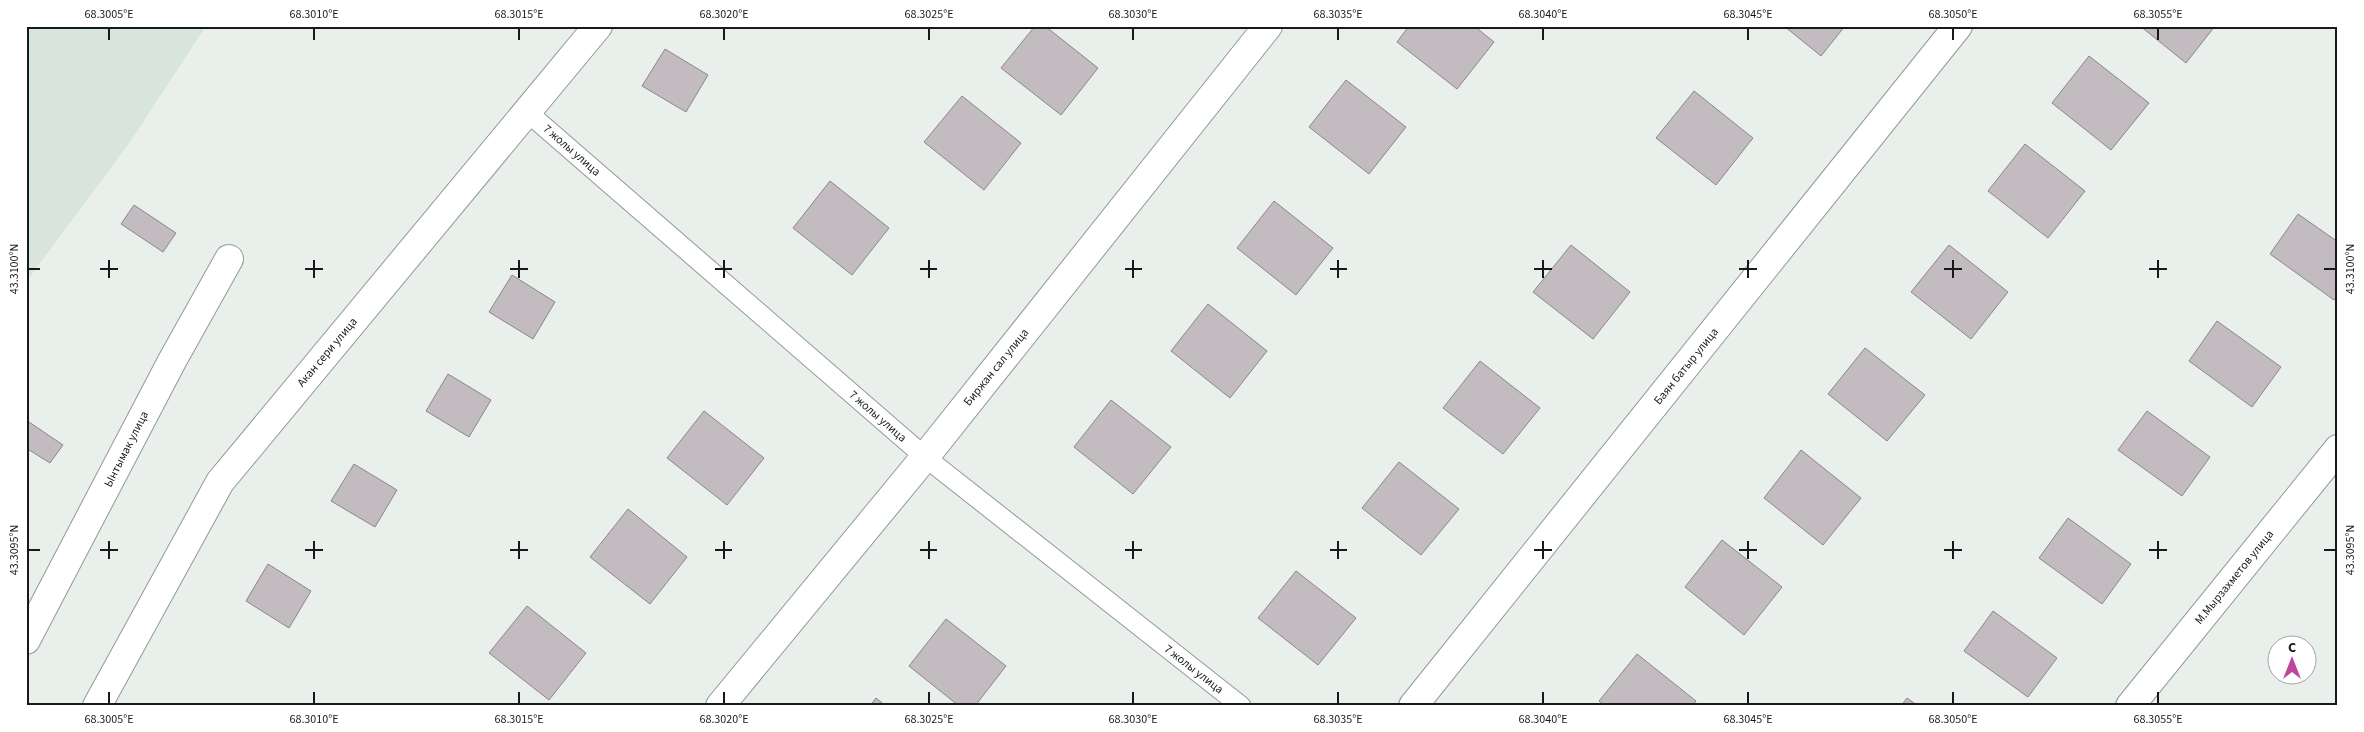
<svg xmlns="http://www.w3.org/2000/svg" width="2364" height="732" font-family="'Source Sans 3',sans-serif">
<style>
.built{fill:#d7e5dc}
.building{fill:#c2bcc0;stroke:#8c868a}
.lines{fill:none;stroke-linecap:round;stroke-linejoin:round}
.lane-casing{stroke:#939995;stroke-width:21}
.street-casing{stroke:#939995;stroke-width:30}
.lane{stroke:#fff;stroke-width:19}
.street{stroke:#fff;stroke-width:28}
.ticks{fill:none;stroke:#181a19;stroke-width:2}
.labels{text-anchor:middle;stroke-width:5;stroke-linejoin:round;paint-order:stroke}
.street-label{font-size:12px;fill:#181a19;stroke:#fff}
.neatline{fill:none;stroke:#181a19;stroke-width:2}
.ticks-label{font-size:12px;text-anchor:middle;fill:#181a19}
</style>
<rect width="100%" height="100%" fill="#e9f0eb"/>
<!-- built -->
<path class="built" d="M26 26H206L130 142 26 282Z"/>
<!-- building -->
<path class="building" d="M1035 26H1045L1098 68 1061 115 1001 68Z
M1409 26H1474L1494 42 1457 89 1397 42Z
M1784 26H1845L1821 56Z
M2140 26H2215L2186 63Z
M665 49 708 75 686 112 642 86Z
M2089 56 2149 103 2111 150 2052 103Z
M1346 80 1406 127 1369 174 1309 127Z
M1694 91 1753 138 1716 185 1656 138Z
M962 96 1021 143 984 190 924 142Z
M2025 144 2085 191 2048 238 1988 191Z
M830 181 889 228 852 275 793 228Z
M1274 201 1333 248 1296 295 1237 248Z
M134 205 176 233 163 252 121 224Z
M2298 214 2338 242V294L2334 300 2270 254Z
M1571 245 1630 292 1593 339 1533 292Z
M1949 245 2008 292 1971 339 1911 292Z
M512 275 555 302 533 339 489 312Z
M1208 304 1267 351 1230 398 1171 351Z
M2217 321 2281 367 2252 407 2189 361Z
M1865 348 1925 395 1887 441 1828 394Z
M1480 361 1540 408 1503 454 1443 408Z
M448 374 491 400 469 437 426 411Z
M1111 400 1171 447 1133 494 1074 447Z
M704 411 764 458 727 505 667 458Z
M2147 411 2210 457 2182 496 2118 450Z
M26 420 63 445 50 463 26 448Z
M1801 450 1861 498 1823 545 1764 498Z
M1399 462 1459 509 1421 555 1362 508Z
M354 464 397 490 375 527 331 501Z
M628 509 687 557 650 604 590 557Z
M2068 518 2131 564 2102 604 2039 558Z
M1722 540 1782 587 1744 635 1685 587Z
M268 564 311 591 289 628 246 601Z
M1296 571 1356 618 1318 665 1258 618Z
M527 606 586 653 549 700 489 653Z
M1993 611 2057 658 2028 697 1964 651Z
M946 619 1006 666 975 706H959L909 666Z
M1637 654 1696 701 1692 706H1605L1599 701Z
M876 698 886 706H870Z
M1907 698 1918 706H1901Z"/>
<g class="lines">
<defs>
<path id="lane" d="M526 111 925 457 1241 706"/>
<path id="street" d="M26 640 172 361 229 259
M97 706 220 482 598 26
M720 706 925 457 1268 26
M1413 706 1958 26
M2130 706 2338 449"/>
</defs>
<!-- lane casing -->
<use href="#lane" class="lane-casing"/>
<!-- street casing -->
<use href="#street" class="street-casing"/>
<!-- lane -->
<use href="#lane" class="lane"/>
<!-- street -->
<use href="#street" class="street"/>
</g>
<!-- ticks -->
<path class="ticks" d="M109 28V40M314 28V40M519 28V40M724 28V40M929 28V40M1133 28V40M1338 28V40M1543 28V40M1748 28V40M1953 28V40M2158 28V40M109 260V278M314 260V278M519 260V278M724 260V278M929 260V278M1133 260V278M1338 260V278M1543 260V278M1748 260V278M1953 260V278M2158 260V278M28 269H40M100 269H118M305 269H323M510 269H528M715 269H732M920 269H937M1125 269H1142M1330 269H1347M1534 269H1552M1739 269H1757M1944 269H1962M2149 269H2167M2324 269H2336M109 541V559M314 541V559M519 541V559M724 541V559M929 541V559M1133 541V559M1338 541V559M1543 541V559M1748 541V559M1953 541V559M2158 541V559M28 550H40M100 550H118M305 550H323M510 550H528M715 550H732M920 550H937M1125 550H1142M1330 550H1347M1534 550H1552M1739 550H1757M1944 550H1962M2149 550H2167M2324 550H2336M109 692V704M314 692V704M519 692V704M724 692V704M929 692V704M1133 692V704M1338 692V704M1543 692V704M1748 692V704M1953 692V704M2158 692V704"/>
<g class="labels">
<!-- street labels -->
<g class="street-label">
<text transform="translate(572 150) rotate(41)" y="4">7 жолы улица</text>
<text transform="translate(327 352) rotate(-50)" y="4">Акан сери улица</text>
<text transform="translate(1686 366) rotate(-51)" y="4">Баян батыр улица</text>
<text transform="translate(996 367) rotate(-51)" y="4">Биржан сал улица</text>
<text transform="translate(878 416) rotate(41)" y="4">7 жолы улица</text>
<text transform="translate(126 449) rotate(-63)" y="4">Ынтымак улица</text>
<text transform="translate(2234 577) rotate(-51)" y="4">М.Мырзахметов улица</text>
<text transform="translate(1194 669) rotate(38)" y="4">7 жолы улица</text>
</g>
</g>
<!-- border -->
<rect width="2364" height="732" fill="none" stroke="#ffffff" stroke-width="55"/>
<!-- north arrow -->
<g transform="translate(2292 660)"><circle r="24" fill="#ffffff" stroke="#a3a3a3"/>
<path d="M0-4L9 19L0 12L-9 19Z" fill="#bd479d"/>
<text y="-8" font-size="14" font-weight="bold" text-anchor="middle" fill="#181a19">С</text>
</g>
<rect x="28" y="28" width="2308" height="676" class="neatline"/>
<g class="ticks-label">
<text x="109" y="18">68.3005°E</text>
<text x="314" y="18">68.3010°E</text>
<text x="519" y="18">68.3015°E</text>
<text x="724" y="18">68.3020°E</text>
<text x="929" y="18">68.3025°E</text>
<text x="1133" y="18">68.3030°E</text>
<text x="1338" y="18">68.3035°E</text>
<text x="1543" y="18">68.3040°E</text>
<text x="1748" y="18">68.3045°E</text>
<text x="1953" y="18">68.3050°E</text>
<text x="2158" y="18">68.3055°E</text>
<text transform="translate(14 269) rotate(-90)" y="4">43.3100°N</text>
<text transform="translate(2350 269) rotate(-90)" y="4">43.3100°N</text>
<text transform="translate(14 550) rotate(-90)" y="4">43.3095°N</text>
<text transform="translate(2350 550) rotate(-90)" y="4">43.3095°N</text>
<text x="109" y="723">68.3005°E</text>
<text x="314" y="723">68.3010°E</text>
<text x="519" y="723">68.3015°E</text>
<text x="724" y="723">68.3020°E</text>
<text x="929" y="723">68.3025°E</text>
<text x="1133" y="723">68.3030°E</text>
<text x="1338" y="723">68.3035°E</text>
<text x="1543" y="723">68.3040°E</text>
<text x="1748" y="723">68.3045°E</text>
<text x="1953" y="723">68.3050°E</text>
<text x="2158" y="723">68.3055°E</text>
</g>
</svg>
